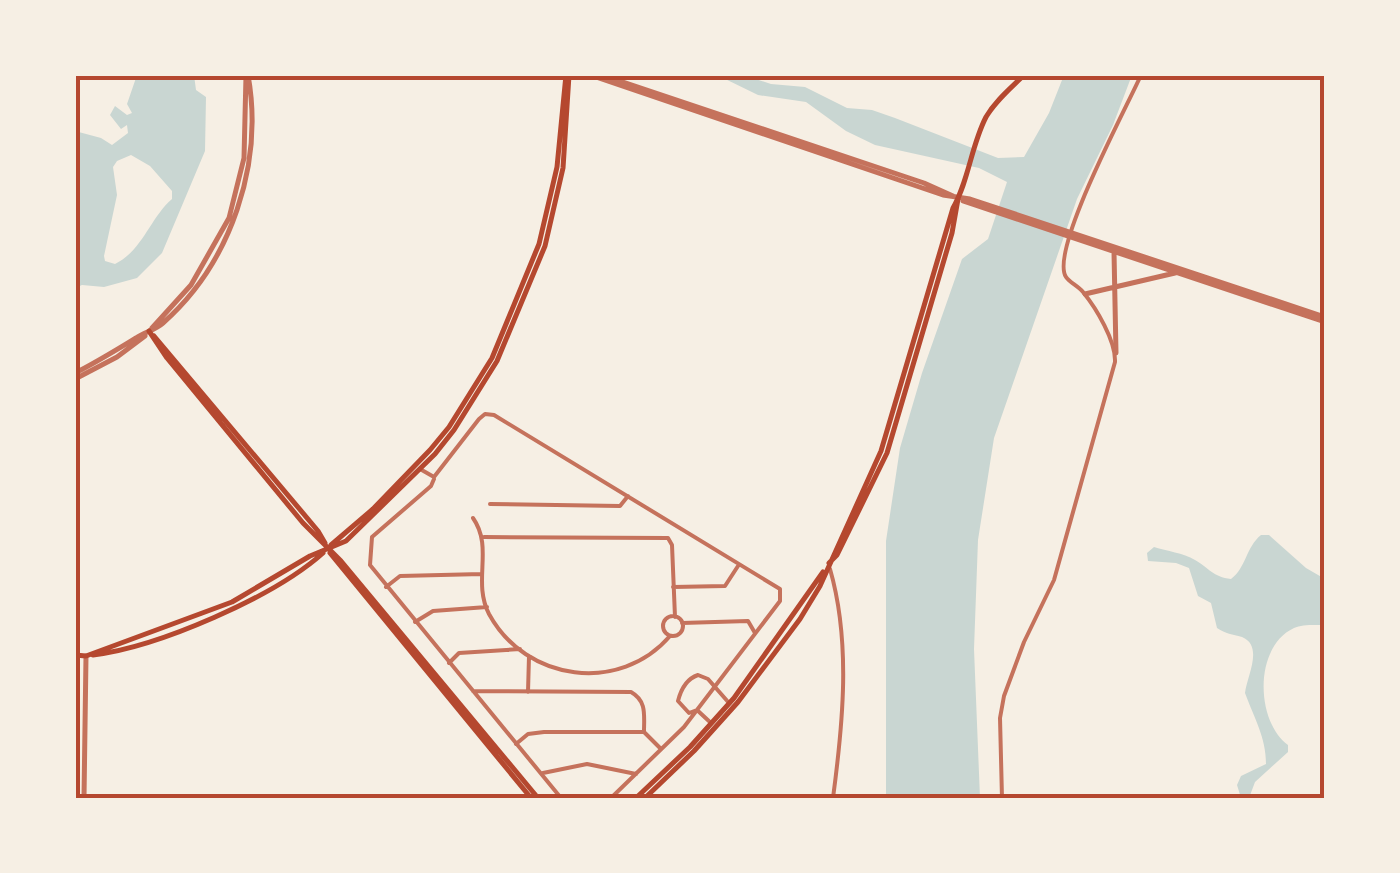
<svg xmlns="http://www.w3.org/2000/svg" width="1400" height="873" font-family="Montserrat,sans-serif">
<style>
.water{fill:#c9d6d2;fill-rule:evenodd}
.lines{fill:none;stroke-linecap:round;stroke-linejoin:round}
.minor{stroke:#c5725c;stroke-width:4}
.tertiary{stroke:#c5725c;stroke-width:5}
.secondary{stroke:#b5482f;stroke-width:5}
.neatline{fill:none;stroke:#b5482f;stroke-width:4}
</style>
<rect width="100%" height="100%" fill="#f6efe4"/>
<!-- water -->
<path class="water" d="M137 75H194L196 90 206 97 205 151 162 253 137 278 104 287 82 285 75 288V131L101 138 112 145 128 133 127 125 121 129 110 115 115 106 127 115 132 113 127 104ZM131 155 150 166 172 191V199C150 218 143 250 115 264L105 261 104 256 117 195 113 167 117 161Z
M717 75H743L771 84 805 87 847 108 872 110 895 118 998 158 1024 157 1049 113 1064 75H1132L1113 125 1077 199 994 438 978 540 974 649 980 798H886V541L900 448 922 373 962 259 988 239 1007 182 979 168 875 145 846 131 806 102 758 95Z
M1261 535H1269L1306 568 1325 579V625C1316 625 1302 624 1294 628 1253 647 1256 722 1288 745V752L1255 782 1249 798H1241L1237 785 1241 776 1266 764C1266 737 1254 718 1245 693 1247 676 1264 646 1242 637 1232 634 1226 634 1217 628L1211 603 1198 596 1189 568 1176 563 1148 561 1147 553 1154 547C1167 551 1183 553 1195 560 1209 568 1213 577 1231 579 1246 568 1246 547 1261 535Z"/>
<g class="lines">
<!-- minor -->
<path class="minor" d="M420 469 434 477 479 419 485 414 494 415 780 589V601L684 727 611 798
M434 479 431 486 372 537 370 565 561 798
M490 504 620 506 628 496
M473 518C494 548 472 581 489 614 526 682 620 694 670 636
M484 537 668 538 672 545 675 617
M830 569C851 642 843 723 833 798
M386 587 400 576 482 574
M673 587 725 586 738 566
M663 626a10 10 0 1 1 20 0a10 10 0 1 1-20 0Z
M415 622 433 611 487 607
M682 623 748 621 755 633
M449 663 459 653 520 649
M473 691 631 692C647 701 644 715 644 732L661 749
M528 692 529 656
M711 723 697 710 689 713 678 701C681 689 686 679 698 675L708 679 729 703
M516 744 528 734 544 732H643
M543 773 587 764 636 774
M1002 798 1000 718 1004 696 1024 642 1054 580 1115 362C1116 341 1096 308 1083 292 1078 286 1069 282 1066 277 1049 251 1127 107 1141 75"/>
<!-- tertiary -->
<path class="tertiary" d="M590 75 943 195 970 199 1325 317
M602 75 924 183 953 196
M963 201 1325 322
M1114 252 1116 353
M1085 294 1175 273
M152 328 191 285 229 218 244 158 246 76
M75 373C97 362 116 350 136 338 145 332 155 330 163 323 231 263 264 164 248 75
M75 379 117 357 145 336
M84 798 86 656"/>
<!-- secondary -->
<path class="secondary" d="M149 331 167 358 303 523 341 561 538 798
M154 336 318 531 325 543
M331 545 373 509 430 450 449 427 492 358 539 244 557 167 566 75
M330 553 531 798
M829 563 837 555 887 453 952 233 958 199
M75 655 86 656 232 602 310 556 346 541 435 454 454 430 497 361 545 246 563 168 569 75
M93 655C158 647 274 597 323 553
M636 798 690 747 734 698 823 572
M645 798 694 751 738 702 800 619 820 586 881 451 953 208C969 180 971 146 986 117 996 100 1011 88 1024 75"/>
</g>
<!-- border -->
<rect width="1400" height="873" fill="none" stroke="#f6efe4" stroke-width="155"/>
<rect x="78" y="78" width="1244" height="718" class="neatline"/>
</svg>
